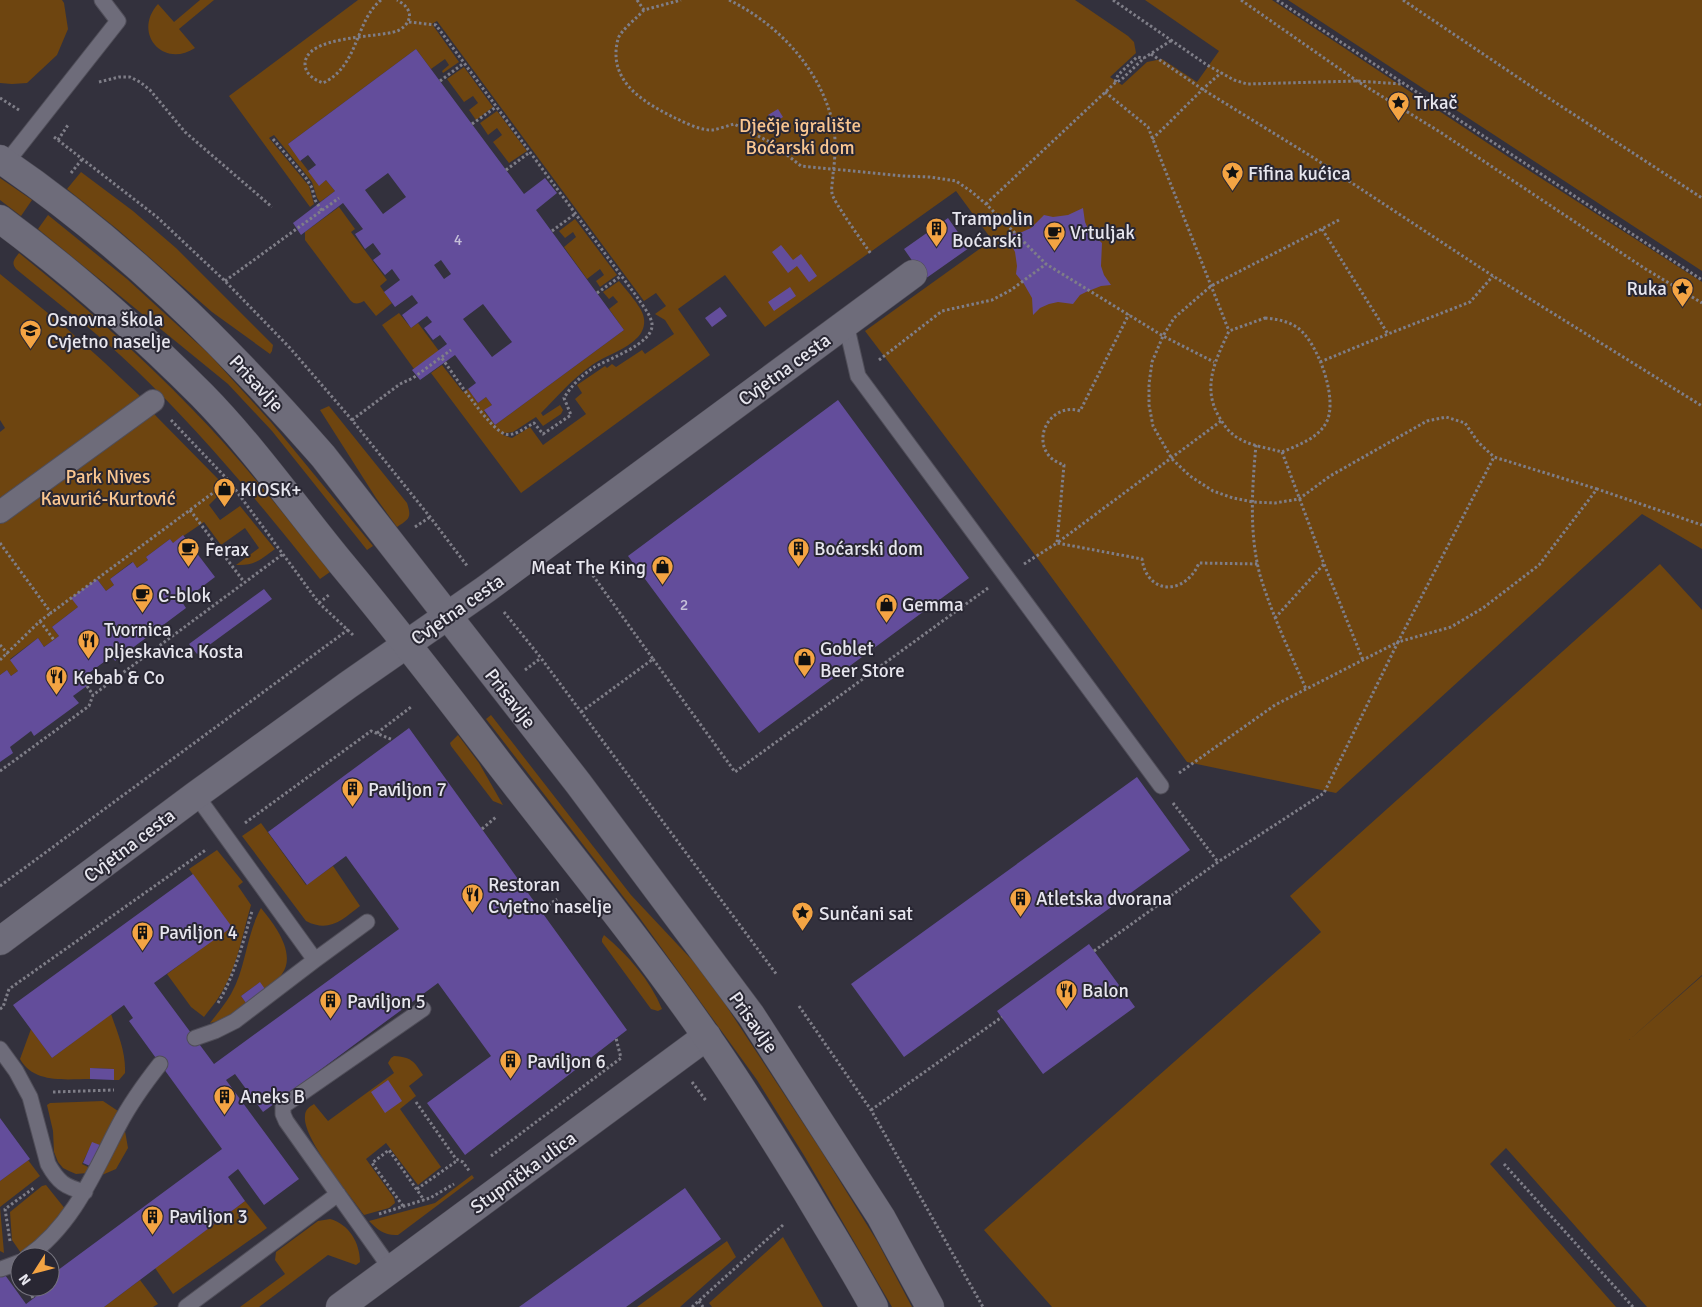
<svg xmlns="http://www.w3.org/2000/svg" width="1702" height="1307" font-family="Signika,sans-serif">
<style>
.green{fill:#6e4510}
.building{fill:#634d9b;fill-rule:evenodd}
.lines{fill:none;stroke-linecap:round;stroke-linejoin:round}
.service-casing{stroke:#504e59;stroke-width:17}
.pedestrian-casing{stroke:#504e59;stroke-width:24}
.minor-casing{stroke:#504e59;stroke-width:29}
.tertiary-casing{stroke:#504e59;stroke-width:29}
.path{stroke:#7f7e88;stroke-width:3;stroke-dasharray:2.5 2.5;stroke-linecap:butt}
.service{stroke:#6e6c7a;stroke-width:15}
.pedestrian{stroke:#6e6c7a;stroke-width:22}
.minor{stroke:#6e6c7a;stroke-width:28}
.tertiary{stroke:#6e6c7a;stroke-width:28}
.labels{text-anchor:middle;stroke-width:4;stroke-linejoin:round;paint-order:stroke}
.number-label{font-size:16px;fill:#c6c0d9}
.poi-label{font-size:19px;fill:#e7e6ee;stroke:#292733;text-anchor:start}
.park-label{font-size:19px;fill:#fac690;stroke:#292733}
.street-label{font-size:19px;fill:#e7e6ee;stroke:#292733}
</style>
<rect width="100%" height="100%" fill="#33313d"/>
<!-- green -->
<path class="green" d="M0 0H62L64 3 68 29 57 55 27 83 12 84 0 83Z
M200 0H214L179 29 195 48C163 69 132 33 158 4L174 22Z
M358 0H1075L1128 36 1134 42 1136 53 1110 77 1122 85 1147 62 1162 59 1197 82 1219 51 1145 0H1272L1519 164 1702 282V549L1642 514 1336 793 1187 762 1041 563 865 331 992 240 956 191 765 327 725 275 678 309 710 355 521 493 431 373 442 365 463 392 468 389 478 403 486 397 492 405 484 411 495 425 624 330 609 309 618 302 613 296 609 299 603 292 619 281C626 290 644 309 644 319 645 326 642 333 638 337 626 350 606 355 592 365 572 379 557 397 541 413L543 416 560 405 563 410 561 414 543 426 536 417 513 432 505 433 503 435 512 438 530 427 543 445 586 414 575 399 582 393 577 385 605 366 607 368 612 364 616 367 642 350 645 354 674 334 665 320 655 314 666 306 656 293 644 301 437 21 432 24 459 62 443 73 442 71 449 65 445 59 431 69 416 49 288 144 319 185 326 180 335 191 320 202 317 198 312 182 274 135 269 138 309 186 314 204 310 207 229 96Z
M1288 0H1702V271Z
M464 67 493 107 476 120 469 110 478 103 473 96 464 102 447 79Z
M497 111 527 151 509 163 493 142 502 135 497 128 488 135 480 123Z
M81 172 133 211 176 248 273 345 272 351 270 354 212 312 117 229 67 189Z
M0 178 32 200 21 216 0 200Z
M339 207 355 229 351 232 387 280 380 286 392 303 376 316 364 301C359 304 354 305 350 300L305 240V232Z
M48 215 127 279 209 354 271 422 373 546 367 550 272 431 228 384 38 229Z
M575 219 617 275 600 287 596 281 604 275 600 269 587 279 564 247 576 237 573 232 565 238 559 231Z
M19 253C80 302 139 354 193 410 243 461 286 517 330 572L320 579C262 506 203 434 135 369 98 333 56 302 16 269 11 262 14 260 19 253Z
M0 274 65 327 105 363 142 398 156 416 218 479 225 489 209 505 220 520 240 506 275 549C261 559 255 566 236 565L259 548 245 528 221 545 204 522 173 543 170 539 146 557 148 560 137 568 132 562 110 579 114 585 106 591 97 579 72 598 78 607 52 627 59 636 44 647 38 638 10 659 18 671 11 676 7 670 0 675V432L5 428 0 420Z
M399 313 411 328 418 323 439 351 414 369 382 325Z
M329 406 407 503C412 518 409 519 397 527L376 498 320 410Z
M1660 564 1702 610V975L1629 1040 1702 976V1307H1647L1506 1148 1490 1164 1616 1307H1052L984 1230 1321 932 1290 896Z
M491 715 631 895 693 961 725 1004 820 1149 877 1241 912 1307H892L805 1157 757 1080 639 917 486 719Z
M458 735 479 763 503 805 493 801 451 746 450 743Z
M261 823 306 885 333 866 360 906C342 920 329 933 306 921L242 836Z
M217 850 243 882 238 886 251 905C243 932 238 963 224 988 219 998 211 1008 204 1017L191 1007 167 974 231 927 189 869Z
M261 908C274 924 297 953 282 974 278 980 271 985 265 989L259 983 241 996 246 1003 223 1020 210 1023C217 1014 225 1004 231 994 246 968 246 935 261 908Z
M604 935C628 955 650 980 662 1009L658 1011 651 1009 602 942V939Z
M111 1014C118 1034 126 1052 125 1073L119 1080H114V1069L91 1068 90 1079C66 1079 34 1084 20 1059L31 1029 52 1058Z
M394 1056C411 1057 414 1061 423 1075L409 1086 416 1096 400 1109 441 1167 418 1185 386 1143 366 1159 394 1198 395 1203 389 1208 364 1215C350 1195 302 1138 305 1116 305 1110 309 1107 314 1104L328 1121 394 1073 388 1063 391 1058Z
M103 1101 118 1111 100 1145 92 1143 82 1164 90 1168 87 1173 76 1174 69 1171 63 1168 58 1162 54 1152 53 1131 47 1105 50 1103Z
M125 1131 128 1148 116 1169 102 1175Z
M28 1160 40 1176 0 1207 4 1253 0 1251V1181Z
M472 1175 474 1178 398 1235C385 1236 378 1230 369 1221L435 1203Z
M46 1185 66 1210 49 1232 21 1253 12 1240 10 1212 42 1186Z
M245 1201 267 1228 173 1294 155 1268Z
M330 1219C349 1224 360 1243 360 1262L356 1265 328 1255 259 1307H240L285 1274 275 1260 276 1252 318 1221Z
M783 1237 823 1307H712L709 1303Z
M727 1241 736 1257 680 1307H637Z
M140 1280 158 1304 153 1307H104Z"/>
<!-- building -->
<path class="building" d="M416 49 524 194 545 178 557 193 536 210 624 330 495 425 484 410 492 405 486 397 478 403 468 389 476 383 455 355 420 380 412 370 447 344 440 335 433 340 424 328 432 322 427 316 411 328 402 315 418 303 412 295 395 307 384 292 400 280 392 269 385 275 373 260 381 254 373 243 365 249 355 234 363 229 343 203 301 235 293 223 335 191 326 180 319 186 308 171 316 165 308 155 300 161 288 144ZM388 173 406 197 383 214 365 190ZM441 260 451 274 444 279 434 265ZM483 304 512 342 492 357 463 319Z
M778 109 783 117 774 123 768 115Z
M1083 208 1085 222 1089 231 1102 243 1101 266 1104 275 1111 285 1101 286 1086 292 1080 295 1073 304 1058 302 1049 304 1040 308 1033 315 1032 298 1024 284 1016 274 1017 266 1015 252 1006 235 1022 232 1031 228 1044 215 1053 217 1068 215Z
M948 218 969 248 925 279 904 249Z
M781 245 793 260 801 254 817 276 809 282 797 266 788 273 772 252Z
M790 287 796 296 774 311 768 302Z
M720 307 727 316 712 327 705 318Z
M838 400 969 578 759 733 628 556Z
M183 535 215 577 182 602 186 608 115 661 112 656 89 673 95 680 73 696 79 703 34 736 31 731 10 747 13 753 0 762V675L7 670 11 676 18 671 10 660 38 638 44 647 59 636 52 627 78 607 71 598 97 579 106 591 114 585 110 579 133 562 137 568 148 560 146 557 170 539 173 543Z
M264 589 272 599 197 654 189 644Z
M409 728 627 1030 465 1155 427 1103 491 1056 438 983 263 1112 235 1074 226 1080 299 1179 264 1205 238 1169 228 1177 245 1201 104 1307H0V1268L26 1304 38 1295 33 1288 50 1287V1276L222 1149 129 1021 133 1018 124 1005 52 1058 13 1005 193 874 232 927 154 983 214 1064 399 929 346 856 307 885 268 832Z
M1137 777 1190 850 904 1057 851 984Z
M1089 944 1135 1007 1043 1074 997 1011Z
M260 982 265 989 246 1003 241 996Z
M90 1068 114 1069V1080L90 1079Z
M388 1080 402 1101 385 1113 371 1092Z
M0 1118 30 1159 0 1181Z
M92 1142 100 1145 90 1166 83 1163Z
M685 1188 721 1239 626 1307H519Z"/>
<g class="lines">
<defs>
<path id="service" d="M6 163 118 21 102 0
M846 324 858 376 1161 786
M196 795 315 960
M195 1038 215 1031 235 1021 315 960 367 922
M0 1049 16 1071 30 1097 48 1164C58 1182 65 1187 85 1192
M27 1257C73 1225 94 1173 119 1125 130 1104 145 1083 160 1064
M1 1269 20 1262
M391 1269 286 1121 283 1114V1106L423 1009
M186 1307 338 1194"/>
<path id="pedestrian" d="M0 512 153 401"/>
<path id="minor" d="M0 941 196 795 348 685 486 589 913 274
M340 1307 707 1036"/>
<path id="tertiary" d="M0 159C122 242 226 345 323 456L578 783 751 1015 881 1217 930 1307
M0 219C72 272 139 332 202 395 253 447 295 507 341 563 395 628 447 695 498 762 568 853 642 943 707 1037 742 1087 774 1139 806 1191 829 1230 853 1268 874 1307"/>
</defs>
<!-- service casing -->
<use href="#service" class="service-casing"/>
<!-- pedestrian casing -->
<use href="#pedestrian" class="pedestrian-casing"/>
<!-- minor casing -->
<use href="#minor" class="minor-casing"/>
<!-- tertiary casing -->
<use href="#tertiary" class="tertiary-casing"/>
<!-- path -->
<path class="path" d="M381 0C355 21 359 66 323 83 315 80 306 75 305 65 304 35 378 38 397 31 407 27 414 16 406 7 404 4 400 2 397 0
M637 0 644 10 681 0
M729 0C780 25 823 72 834 129 836 143 835 160 833 174 833 180 831 188 832 193 832 200 865 245 871 254
M1113 0 1207 65 1234 80 1247 84 1357 81 1402 84
M1241 0 1357 81 1440 132 1644 268 1702 303
M1277 0 1702 280
M1403 0 1544 95 1702 198
M644 10C638 17 620 31 618 39 607 81 643 102 675 118 686 123 699 130 712 130 719 129 727 126 734 124L772 143 801 166 903 176 930 177 956 181 972 192 986 204 1046 264 1163 336 1214 362
M409 22 436 25 637 297C642 305 651 315 652 324 654 344 607 359 593 368 581 376 571 386 564 398L571 415 543 434 534 423C526 427 514 437 505 434 489 429 453 373 441 357
M1151 54 1202 89 1314 158 1493 276 1702 406
M440 81 464 63
M99 82 119 77H130L140 82 150 90 185 132 272 207
M1115 82 1118 75 1137 57 1144 58
M1105 92 1148 127 1229 331
M0 98 19 110
M472 124 496 107
M54 137 157 217 225 281 290 348 352 420 430 517 468 567
M273 139 306 178 312 188 315 200 322 211
M1152 139C1176 117 1197 93 1221 73
M58 140 68 125
M506 170 530 152
M71 173 83 158
M986 204 1115 83 1122 79 1144 58 1172 40
M1339 220 1211 286 1174 318 1163 336 1152 362 1149 384V405L1153 426 1172 459 1190 476 1213 491 1233 498 1253 502 1275 503 1299 499 1330 476 1427 421 1446 417 1465 423 1478 442 1494 457
M1322 229 1388 334
M552 231 575 214
M225 281 339 198
M597 293 621 276
M1265 318C1277 319 1288 321 1298 328 1318 343 1339 400 1326 423 1317 439 1298 445 1282 452 1268 448 1251 446 1238 438 1229 433 1223 424 1218 415 1202 386 1216 359 1229 331Z
M879 360 942 311 992 300 1011 290 1046 264
M1320 362 1388 334 1470 302 1493 276
M171 420 229 481 319 603 353 635
M352 420 400 384 413 378 451 350
M1221 421 1057 543 1142 559C1147 595 1185 596 1199 563L1259 564
M1256 445C1252 488 1249 534 1260 575 1272 615 1290 652 1306 689
M1282 452 1324 564 1363 660
M190 510 244 582
M415 527 430 517
M0 543 51 613 229 481
M1024 564 1057 543 1064 465C1059 463 1054 461 1050 457 1031 436 1053 402 1080 411L1129 314
M319 603 330 594
M504 612 541 658 777 975
M1275 618 1324 564
M40 621 54 640
M0 645 8 654
M653 659 735 772 988 588
M0 660 40 621 51 613
M525 670 541 658
M87 686 93 695
M581 712 653 659 589 570
M377 733 411 707
M0 771 89 706 93 695 283 554
M1179 773 1275 705 1398 642 1494 457 1597 489
M1173 803 1218 862
M245 823 371 731 393 740
M482 829 496 817
M0 886 349 629
M540 911 557 899
M1094 951 1218 862 1324 793 1398 642 1451 627 1483 608 1539 565 1597 489 1702 525
M218 1003C235 974 243 943 252 911
M799 1006 871 1110 983 1307
M0 1009 3 1007 9 989 207 849
M692 1082 707 1102
M53 1092 114 1090
M416 1102 456 1159 463 1162 470 1172
M871 1110 1002 1017
M491 1156 621 1058 616 1038
M1504 1164 1633 1307
M417 1189 458 1160
M403 1206 372 1163 389 1150 424 1200
M379 1214 430 1198 454 1184
M10 1241 5 1209 35 1187
M27 1287 33 1298
M699 1301 703 1307
M692 1307 783 1225"/>
<!-- service -->
<use href="#service" class="service"/>
<!-- pedestrian -->
<use href="#pedestrian" class="pedestrian"/>
<!-- minor -->
<use href="#minor" class="minor"/>
<!-- tertiary -->
<use href="#tertiary" class="tertiary"/>
</g>
<!-- icons -->
<defs>
<symbol id="sight-pin" viewBox="-11 -11 22 30"><path d="M0 17L-7.5 6A9.5 9.5 0 1 1 7.5 6Z" fill="#f4a443" stroke="#292733"/><path d="M0-6L1.8-2.2L6-1.7L2.9 1.2L3.7 5.4L0 3.3L-3.7 5.4L-2.9 1.2L-6-1.7L-1.8-2.2Z" fill="#111"/></symbol>
<symbol id="building-pin" viewBox="-11 -11 22 30"><path d="M0 17L-7.5 6A9.5 9.5 0 1 1 7.5 6Z" fill="#f4a443" stroke="#292733"/><path d="M-4-6H4V6H1V3H-1V6H-4ZM-2.5-4.3h1.7v1.8h-1.7ZM.8-4.3h1.7v1.8H.8ZM-2.5-1h1.7V.8h-1.7ZM.8-1h1.7V.8H.8Z" fill="#111"/></symbol>
<symbol id="cafe-pin" viewBox="-11 -11 22 30"><path d="M0 17L-7.5 6A9.5 9.5 0 1 1 7.5 6Z" fill="#f4a443" stroke="#292733"/><path d="M-5.5-4.5H6V0H3Q3 3.5 0 3.5H-2.5Q-5.5 3.5-5.5 0ZM3-3.2v2h1.7v-2ZM-6 4.5H4V6H-6Z" fill="#111"/></symbol>
<symbol id="school-pin" viewBox="-11 -11 22 30"><path d="M0 17L-7.5 6A9.5 9.5 0 1 1 7.5 6Z" fill="#f4a443" stroke="#292733"/><path d="M0-5L7-2L0 1L-7-2ZM-4 1L0 2.5L4 1V4Q0 6-4 4Z" fill="#111"/></symbol>
<symbol id="shop-pin" viewBox="-11 -11 22 30"><path d="M0 17L-7.5 6A9.5 9.5 0 1 1 7.5 6Z" fill="#f4a443" stroke="#292733"/><path d="M-5-2.5h2.3a2.7 3.5 0 0 1 5.4 0H5L5.5 6h-11ZM-1.5-2.5h3a1.5 2.3 0 0 0-3 0Z" fill="#111"/></symbol>
<symbol id="restaurant-pin" viewBox="-11 -11 22 30"><path d="M0 17L-7.5 6A9.5 9.5 0 1 1 7.5 6Z" fill="#f4a443" stroke="#292733"/><path d="M-5-6h1v4h1v-4h1v4h1v-4h1v5L-1.5 .5V6h-2V.5L-5-1ZM5-6V6H3V1.5H1.5Q1.5-4 5-6Z" fill="#111"/></symbol>
</defs>
<g fill-rule="evenodd">
<use href="#sight-pin" x="1386" y="90" width="25" height="34"/>
<use href="#sight-pin" x="1220" y="160" width="25" height="34"/>
<use href="#building-pin" x="924" y="216" width="25" height="34"/>
<use href="#cafe-pin" x="1042" y="220" width="25" height="34"/>
<use href="#sight-pin" x="1670" y="276" width="25" height="34"/>
<use href="#school-pin" x="18" y="318" width="25" height="34"/>
<use href="#shop-pin" x="212" y="476" width="25" height="34"/>
<use href="#building-pin" x="786" y="536" width="25" height="34"/>
<use href="#cafe-pin" x="176" y="536" width="25" height="34"/>
<use href="#shop-pin" x="650" y="554" width="25" height="34"/>
<use href="#cafe-pin" x="130" y="582" width="25" height="34"/>
<use href="#shop-pin" x="874" y="592" width="25" height="34"/>
<use href="#restaurant-pin" x="76" y="628" width="25" height="34"/>
<use href="#shop-pin" x="792" y="646" width="25" height="34"/>
<use href="#restaurant-pin" x="44" y="664" width="25" height="34"/>
<use href="#building-pin" x="340" y="776" width="25" height="34"/>
<use href="#restaurant-pin" x="460" y="882" width="25" height="34"/>
<use href="#building-pin" x="1008" y="886" width="25" height="34"/>
<use href="#sight-pin" x="790" y="900" width="25" height="34"/>
<use href="#building-pin" x="130" y="920" width="25" height="34"/>
<use href="#restaurant-pin" x="1054" y="978" width="25" height="34"/>
<use href="#building-pin" x="318" y="988" width="25" height="34"/>
<use href="#building-pin" x="498" y="1048" width="25" height="34"/>
<use href="#building-pin" x="212" y="1084" width="25" height="34"/>
<use href="#building-pin" x="140" y="1204" width="25" height="34"/>
</g>
<g class="labels">
<!-- number labels -->
<g class="number-label">
<text x="458" y="245">4</text>
<text x="684" y="610">2</text>
</g>
<!-- poi labels -->
<g class="poi-label">
<text x="1414" y="109">Trkač</text>
<text x="1248" y="180">Fifina kućica</text>
<text x="952" y="225">Trampolin<tspan x="952" dy="22">Boćarski</tspan></text>
<text x="1070" y="239">Vrtuljak</text>
<text x="1667" y="295" text-anchor="end">Ruka</text>
<text x="47" y="326">Osnovna škola<tspan x="47" dy="22">Cvjetno naselje</tspan></text>
<text x="240" y="496">KIOSK+</text>
<text x="814" y="555">Boćarski dom</text>
<text x="205" y="556">Ferax</text>
<text x="646" y="574" text-anchor="end">Meat The King</text>
<text x="158" y="602">C-blok</text>
<text x="902" y="611">Gemma</text>
<text x="104" y="636">Tvornica<tspan x="104" dy="22">pljeskavica Kosta</tspan></text>
<text x="820" y="655">Goblet<tspan x="820" dy="22">Beer Store</tspan></text>
<text x="73" y="684">Kebab &amp; Co</text>
<text x="368" y="796">Paviljon 7</text>
<text x="488" y="891">Restoran<tspan x="488" dy="22">Cvjetno naselje</tspan></text>
<text x="1036" y="905">Atletska dvorana</text>
<text x="819" y="920">Sunčani sat</text>
<text x="159" y="939">Paviljon 4</text>
<text x="1082" y="997">Balon</text>
<text x="347" y="1008">Paviljon 5</text>
<text x="527" y="1068">Paviljon 6</text>
<text x="240" y="1103">Aneks B</text>
<text x="169" y="1223">Paviljon 3</text>
</g>
<!-- park labels -->
<g class="park-label">
<text x="800" y="132">Dječje igralište<tspan x="800" dy="22">Boćarski dom</tspan></text>
<text x="108" y="483">Park Nives<tspan x="108" dy="22">Kavurić-Kurtović</tspan></text>
</g>
<!-- street labels -->
<g class="street-label">
<text transform="translate(784 369) rotate(-36)" y="7">Cvjetna cesta</text>
<text transform="translate(257 383) rotate(47)" y="7">Prisavlje</text>
<text transform="translate(457 609) rotate(-35)" y="7">Cvjetna cesta</text>
<text transform="translate(511 698) rotate(52)" y="7">Prisavlje</text>
<text transform="translate(129 845) rotate(-37)" y="7">Cvjetna cesta</text>
<text transform="translate(754 1022) rotate(55)" y="7">Prisavlje</text>
<text transform="translate(523 1172) rotate(-36)" y="7">Stupnička ulica</text>
</g>
</g>
<!-- north arrow -->
<g transform="translate(35 1272) rotate(234)"><circle r="24" fill="#292733" stroke="#75737e"/>
<path d="M0-4L9 19L0 12L-9 19Z" fill="#f4a443"/>
<text y="-8" font-size="14" font-weight="bold" text-anchor="middle" fill="#e7e6ee">N</text>
</g>
</svg>
